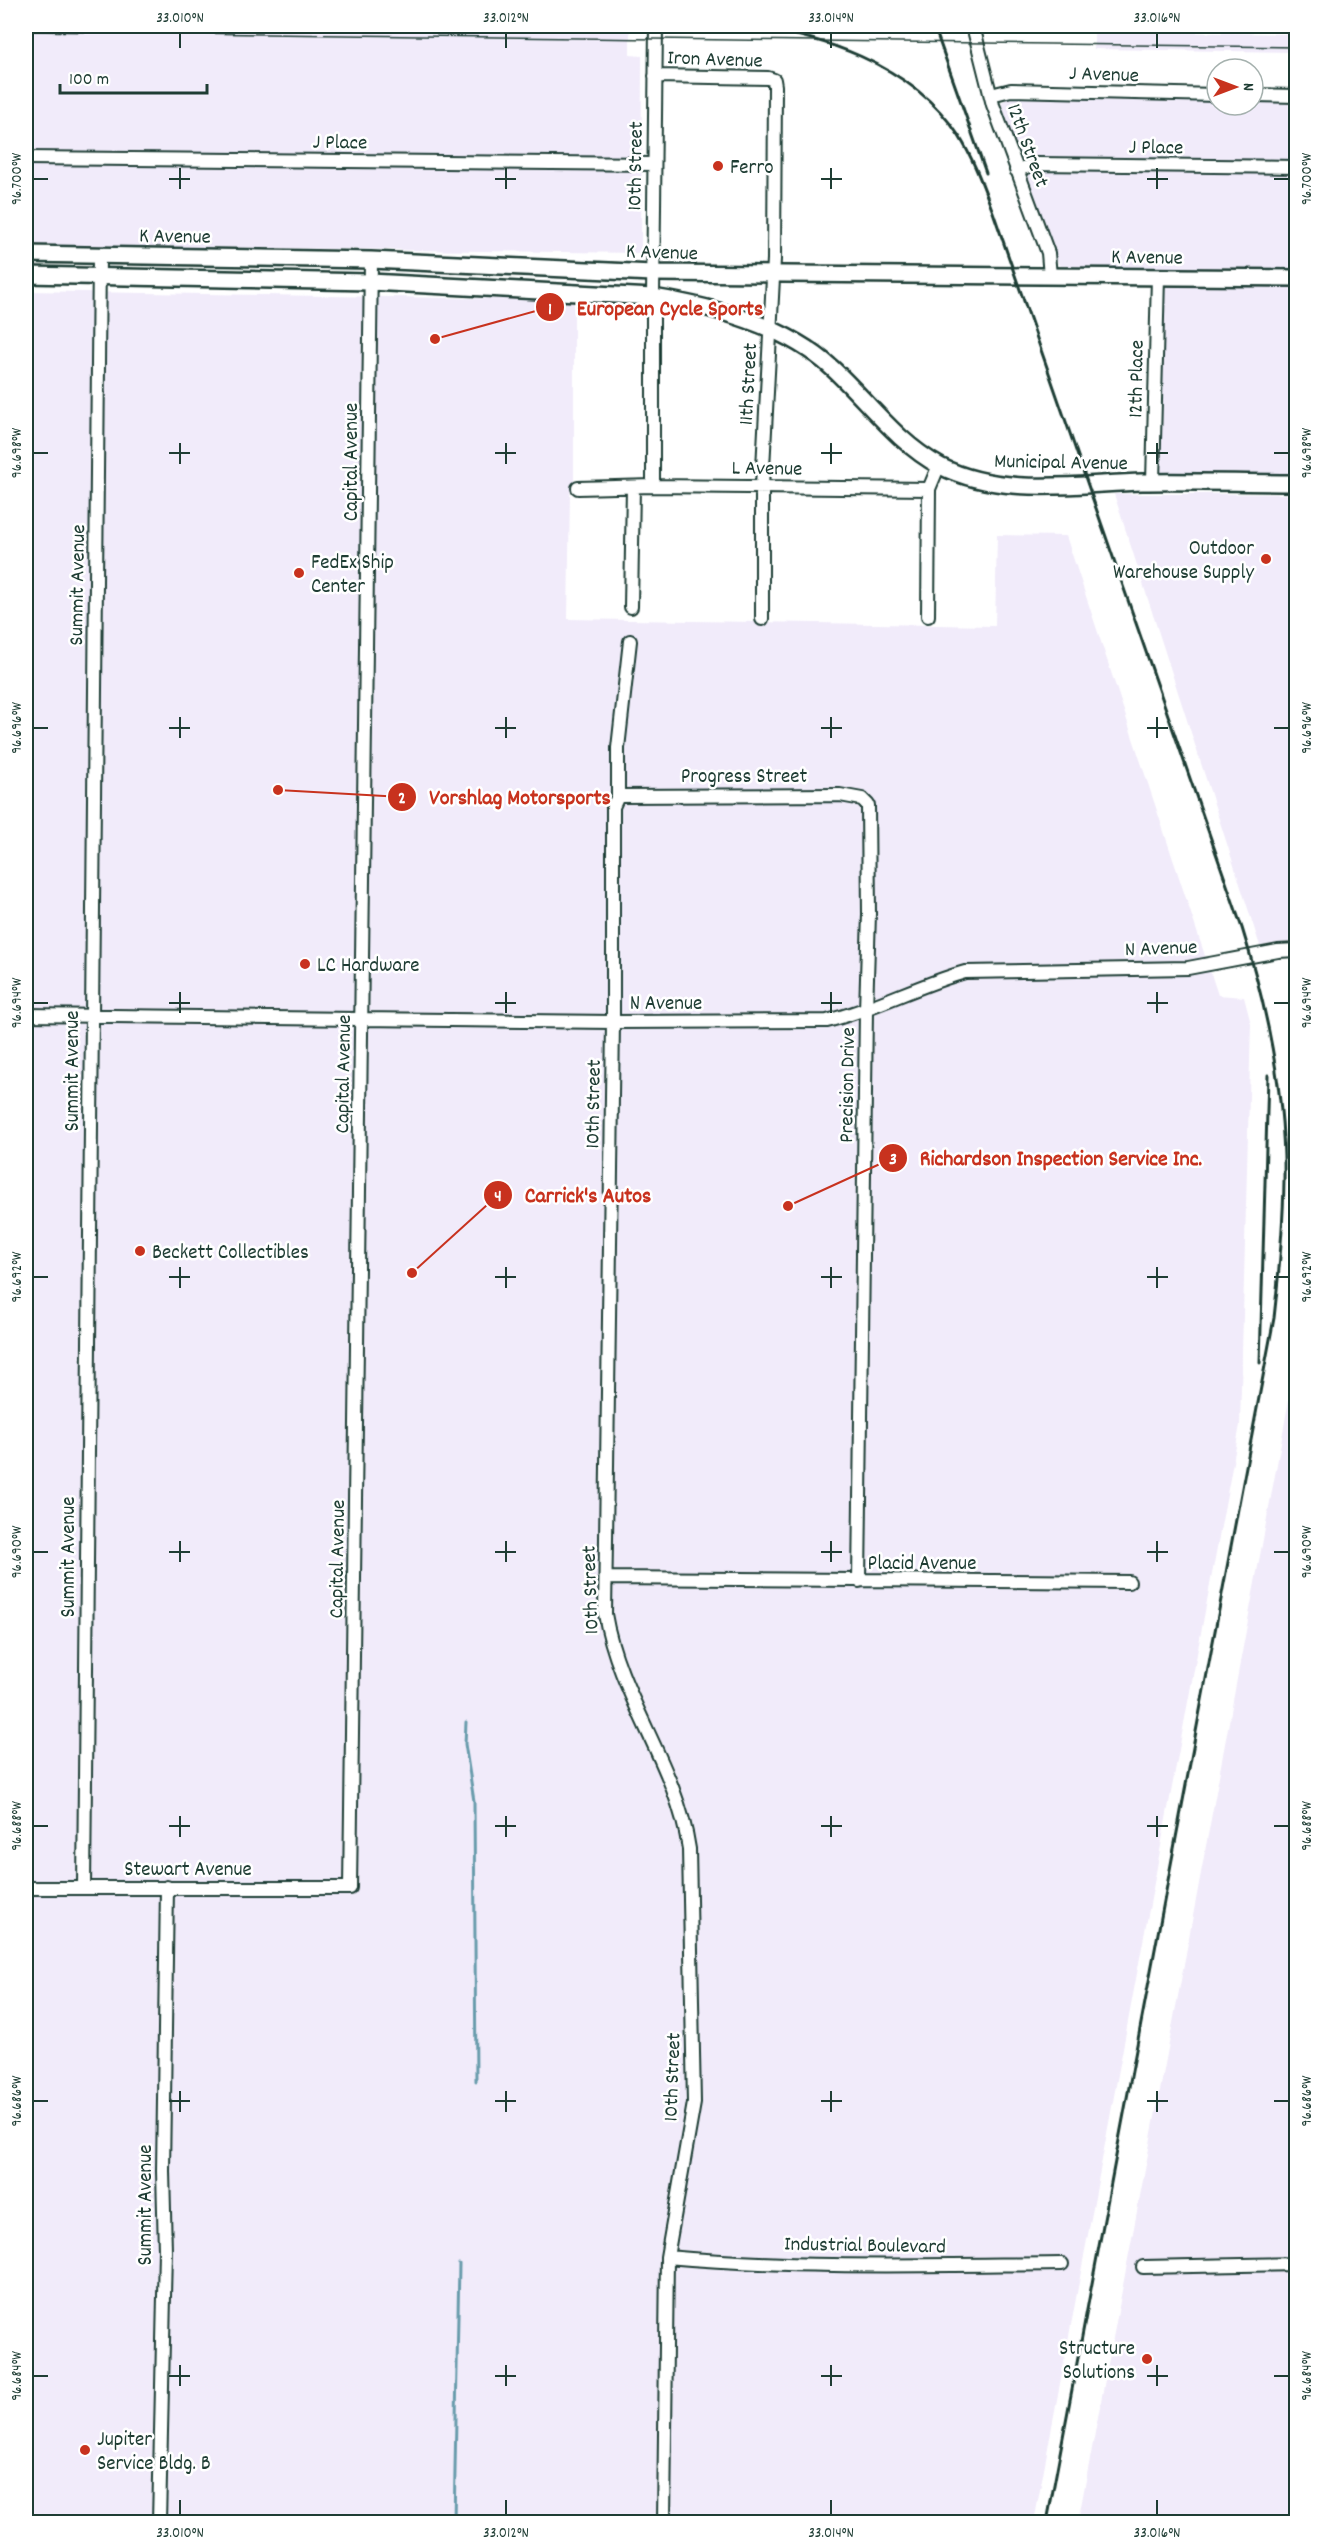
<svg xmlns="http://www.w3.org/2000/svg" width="1322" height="2548" font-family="Dekko,sans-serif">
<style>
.built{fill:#f1ebfa}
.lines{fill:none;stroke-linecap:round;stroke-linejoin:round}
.stream{stroke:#699cac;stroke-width:3}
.minor-casing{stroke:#1f3d34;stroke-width:16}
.major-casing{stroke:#1f3d34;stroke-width:20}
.minor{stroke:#fff;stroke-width:12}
.major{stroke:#fff;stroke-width:15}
.tram{stroke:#1f3d34;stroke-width:1.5}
.rail{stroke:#1f3d34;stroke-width:3}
.ticks{fill:none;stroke:#1f3d34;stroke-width:2}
.poi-dot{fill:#c8321e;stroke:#fff;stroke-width:2}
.labels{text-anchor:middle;stroke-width:5;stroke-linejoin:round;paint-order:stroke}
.street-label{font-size:21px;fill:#1f3d34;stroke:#fff}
.poi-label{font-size:21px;fill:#1f3d34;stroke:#fff;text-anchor:start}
.leader{fill:none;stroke:#c8321e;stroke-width:2}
.callout-dot{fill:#c8321e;stroke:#fff;stroke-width:2}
.mark-label{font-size:18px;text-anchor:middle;font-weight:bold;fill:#fff}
.callout-label{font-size:22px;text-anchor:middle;font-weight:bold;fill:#c8321e;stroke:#fff;stroke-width:5;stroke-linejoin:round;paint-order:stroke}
.neatline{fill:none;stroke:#1f3d34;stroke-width:2}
.ticks-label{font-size:15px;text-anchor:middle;fill:#1f3d34}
</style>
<rect width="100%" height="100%" fill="#fff"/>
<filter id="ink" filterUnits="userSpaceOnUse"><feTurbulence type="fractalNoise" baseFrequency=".0167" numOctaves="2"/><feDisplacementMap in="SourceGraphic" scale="12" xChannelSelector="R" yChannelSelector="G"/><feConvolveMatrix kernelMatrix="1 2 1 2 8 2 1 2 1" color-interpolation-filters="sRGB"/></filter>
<g filter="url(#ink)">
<!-- built -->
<path class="built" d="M26 26H630V55L642 56 641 253 26 245Z
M1094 31 1296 34V52L1094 49Z
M1012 96 1217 99V105H1253V99L1296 100V271L1068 268 1059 265 1001 110 1002 102Z
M1163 284 1296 285V475L1159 474Z
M26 291 574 300V482L570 494 568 619 995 626 997 535 1066 536 1218 995 1244 997 1251 1024 1240 1425 1034 2522H26Z
M1114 494H1296V941L1260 946Z
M1296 1362V2522H1078L1182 1975Z"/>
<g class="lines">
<!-- stream -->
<path class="stream" d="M466 1722 465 1744 474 1801 476 2081
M454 2522 459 2264"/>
<defs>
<path id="minor" d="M973 26 993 105 1048 253 1050 276
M655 76 768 78 774 80 775 86 774 259 762 487V619
M991 95 1011 90 1217 95
M1253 95 1296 96
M26 158 654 164
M1016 170 1037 164 1296 167
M1153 482 1158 276
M653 486V297L656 26
M578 488 653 486 929 489 939 465
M631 607 633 487
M928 616 929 489
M630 641 618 748V796L613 807V1022L605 1614C619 1697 677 1766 689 1849L694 2103 667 2257 664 2522
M618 796 840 795 862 799 868 805 869 914 866 1010 859 1581
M26 1015 613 1022 827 1021C875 1009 918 985 965 972L1188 968 1278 951 1296 950
M606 1578 1129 1582
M26 1888H350L371 260
M84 1888 99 255
M667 2257C798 2269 931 2265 1062 2264
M1143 2267 1296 2264
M159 2522 165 2251 163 2171 167 1887"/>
<path id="major" d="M26 254 371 260 653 273 1296 278
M26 275 370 282 653 297C714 307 785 325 832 368 867 400 897 443 940 466 1001 497 1076 484 1142 482 1193 481 1245 483 1296 483"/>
</defs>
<!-- minor casing -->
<use href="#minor" class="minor-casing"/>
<!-- major casing -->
<use href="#major" class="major-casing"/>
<!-- minor -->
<use href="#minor" class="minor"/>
<!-- major -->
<use href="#major" class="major"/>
<!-- tram -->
<path class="tram" d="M26 31 1296 47"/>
<!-- rail -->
<path class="rail" d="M735 26C818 32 912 64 959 136 974 160 983 186 993 212L1242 928C1265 1001 1282 1080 1284 1158 1285 1211 1280 1264 1274 1318L1047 2522
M934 26 986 173
M1260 1363 1268 1075"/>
</g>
</g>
<!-- ticks -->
<path class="ticks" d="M180 33V48M506 33V48M831 33V48M1157 33V48M180 168V189M506 168V189M831 168V189M1157 168V189M33 179H48M169 179H190M495 179H516M821 179H842M1147 179H1168M1274 179H1289M180 443V464M506 443V464M831 443V464M1157 443V464M33 453H48M169 453H190M495 453H516M821 453H842M1147 453H1168M1274 453H1289M180 717V738M506 717V738M831 717V738M1157 717V738M33 728H48M169 728H190M495 728H516M821 728H842M1147 728H1168M1274 728H1289M180 992V1013M506 992V1013M831 992V1013M1157 992V1013M33 1003H48M169 1003H190M495 1003H516M821 1003H842M1147 1003H1168M1274 1003H1289M180 1267V1288M506 1267V1288M831 1267V1288M1157 1267V1288M33 1277H48M169 1277H190M495 1277H516M821 1277H842M1147 1277H1168M1274 1277H1289M180 1541V1562M506 1541V1562M831 1541V1562M1157 1541V1562M33 1552H48M169 1552H190M495 1552H516M821 1552H842M1147 1552H1168M1274 1552H1289M180 1816V1837M506 1816V1837M831 1816V1837M1157 1816V1837M33 1826H48M169 1826H190M495 1826H516M821 1826H842M1147 1826H1168M1274 1826H1289M180 2091V2112M506 2091V2112M831 2091V2112M1157 2091V2112M33 2101H48M169 2101H190M495 2101H516M821 2101H842M1147 2101H1168M1274 2101H1289M180 2365V2386M506 2365V2386M831 2365V2386M1157 2365V2386M33 2376H48M169 2376H190M495 2376H516M821 2376H842M1147 2376H1168M1274 2376H1289M180 2500V2515M506 2500V2515M831 2500V2515M1157 2500V2515"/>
<!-- markers -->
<g class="poi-dot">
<circle cx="718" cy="166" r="6"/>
<circle cx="1266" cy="559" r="6"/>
<circle cx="299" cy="573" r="6"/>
<circle cx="305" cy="964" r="6"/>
<circle cx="140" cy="1251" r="6"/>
<circle cx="1147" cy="2359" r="6"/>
<circle cx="85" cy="2450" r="6"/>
</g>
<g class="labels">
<!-- street labels -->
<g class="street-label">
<text transform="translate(715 58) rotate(2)" y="7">Iron Avenue</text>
<text transform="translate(1104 73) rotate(2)" y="7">J Avenue</text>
<text transform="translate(340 141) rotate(1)" y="7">J Place</text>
<text transform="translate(1029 145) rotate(70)" y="7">12th Street</text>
<text transform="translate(1156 146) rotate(1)" y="7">J Place</text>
<text transform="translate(634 166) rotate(-89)" y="7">10th Street</text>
<text transform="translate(175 235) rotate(1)" y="7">K Avenue</text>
<text transform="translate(662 251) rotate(2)" y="7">K Avenue</text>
<text transform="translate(1147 256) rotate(1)" y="7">K Avenue</text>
<text transform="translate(1135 379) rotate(-89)" y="7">12th Place</text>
<text transform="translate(747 384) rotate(-87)" y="7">11th Street</text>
<text transform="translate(1061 461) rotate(1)" y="7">Municipal Avenue</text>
<text transform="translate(350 462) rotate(-90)" y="7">Capital Avenue</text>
<text transform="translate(767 467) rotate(1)" y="7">L Avenue</text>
<text transform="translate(76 585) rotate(-89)" y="7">Summit Avenue</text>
<text x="744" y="782">Progress Street</text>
<text transform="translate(1161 947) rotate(-2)" y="7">N Avenue</text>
<text x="666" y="1009">N Avenue</text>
<text transform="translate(71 1071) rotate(-90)" y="7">Summit Avenue</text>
<text transform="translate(342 1074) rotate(-89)" y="7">Capital Avenue</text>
<text transform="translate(846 1085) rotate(-89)" y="7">Precision Drive</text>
<text transform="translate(592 1104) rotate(-89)" y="7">10th Street</text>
<text transform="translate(67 1557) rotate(-90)" y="7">Summit Avenue</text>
<text transform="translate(336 1559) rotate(-89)" y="7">Capital Avenue</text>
<text x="922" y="1569">Placid Avenue</text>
<text transform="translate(589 1590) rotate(-92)" y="7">10th Street</text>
<text x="188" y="1875">Stewart Avenue</text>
<text transform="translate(671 2077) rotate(-88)" y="7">10th Street</text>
<text transform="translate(144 2205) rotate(-90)" y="7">Summit Avenue</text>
<text transform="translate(865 2244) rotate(1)" y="7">Industrial Boulevard</text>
</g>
<!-- poi labels -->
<g class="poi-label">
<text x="730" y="173">Ferro</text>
<text x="1254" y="554" text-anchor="end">Outdoor<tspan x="1254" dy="24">Warehouse Supply</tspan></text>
<text x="311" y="568">FedEx Ship<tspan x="311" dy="24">Center</tspan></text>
<text x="317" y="971">LC Hardware</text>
<text x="152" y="1258">Beckett Collectibles</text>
<text x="1135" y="2354" text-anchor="end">Structure<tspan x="1135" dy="24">Solutions</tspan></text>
<text x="97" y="2445">Jupiter<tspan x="97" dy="24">Service Bldg. B</tspan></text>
</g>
</g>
<!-- callouts -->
<path class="leader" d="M435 339L550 307M278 790L402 797M788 1206L893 1158M412 1273L498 1195"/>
<g class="callout-dot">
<circle cx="435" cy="339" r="6"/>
<circle cx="278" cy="790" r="6"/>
<circle cx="788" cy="1206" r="6"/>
<circle cx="412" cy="1273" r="6"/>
<circle cx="550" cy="307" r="15"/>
<circle cx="402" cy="797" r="15"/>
<circle cx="893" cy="1158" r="15"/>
<circle cx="498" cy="1195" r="15"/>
</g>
<g class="mark-label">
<text x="550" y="314">1</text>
<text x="402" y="803">2</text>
<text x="893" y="1164">3</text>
<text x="498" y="1201">4</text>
</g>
<g class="callout-label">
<text x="670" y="315">European Cycle Sports</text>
<text x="520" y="804">Vorshlag Motorsports</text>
<text x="1061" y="1165">Richardson Inspection Service Inc.</text>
<text x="588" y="1202">Carrick's Autos</text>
</g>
<!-- margin -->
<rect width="1322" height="2548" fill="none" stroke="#fff" stroke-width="66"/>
<!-- north arrow -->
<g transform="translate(1235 87) rotate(90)"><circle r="28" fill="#ffffff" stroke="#a5b1ae" stroke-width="1.5"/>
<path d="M0-4.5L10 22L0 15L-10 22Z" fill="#c8321e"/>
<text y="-9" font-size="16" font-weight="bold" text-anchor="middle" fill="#1f3d34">N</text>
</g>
<!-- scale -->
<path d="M60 84v9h147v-9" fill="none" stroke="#1f3d34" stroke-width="3"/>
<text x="69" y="84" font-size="18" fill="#1f3d34" stroke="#ffffff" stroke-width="4.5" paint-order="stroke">100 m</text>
<rect x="33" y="33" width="1256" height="2482" class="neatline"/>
<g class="ticks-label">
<text x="180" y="22">33.010°N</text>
<text x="506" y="22">33.012°N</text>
<text x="831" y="22">33.014°N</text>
<text x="1157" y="22">33.016°N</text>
<text transform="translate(1306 179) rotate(-90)" y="5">96.700°W</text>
<text transform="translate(16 179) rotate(-90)" y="5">96.700°W</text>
<text transform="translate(1306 453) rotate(-90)" y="5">96.698°W</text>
<text transform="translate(16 453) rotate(-90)" y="5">96.698°W</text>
<text transform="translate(16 728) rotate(-90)" y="5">96.696°W</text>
<text transform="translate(1306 728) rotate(-90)" y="5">96.696°W</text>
<text transform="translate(16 1003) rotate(-90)" y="5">96.694°W</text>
<text transform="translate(1306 1003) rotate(-90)" y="5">96.694°W</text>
<text transform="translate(1306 1277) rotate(-90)" y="5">96.692°W</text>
<text transform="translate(16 1277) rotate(-90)" y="5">96.692°W</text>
<text transform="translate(1306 1552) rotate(-90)" y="5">96.690°W</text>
<text transform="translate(16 1552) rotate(-90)" y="5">96.690°W</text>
<text transform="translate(16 1826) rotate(-90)" y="5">96.688°W</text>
<text transform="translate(1306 1826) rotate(-90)" y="5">96.688°W</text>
<text transform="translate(1306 2101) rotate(-90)" y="5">96.686°W</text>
<text transform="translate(16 2101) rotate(-90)" y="5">96.686°W</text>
<text transform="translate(16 2376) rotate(-90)" y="5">96.684°W</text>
<text transform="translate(1306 2376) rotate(-90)" y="5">96.684°W</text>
<text x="180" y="2537">33.010°N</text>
<text x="506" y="2537">33.012°N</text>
<text x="831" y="2537">33.014°N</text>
<text x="1157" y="2537">33.016°N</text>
</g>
</svg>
